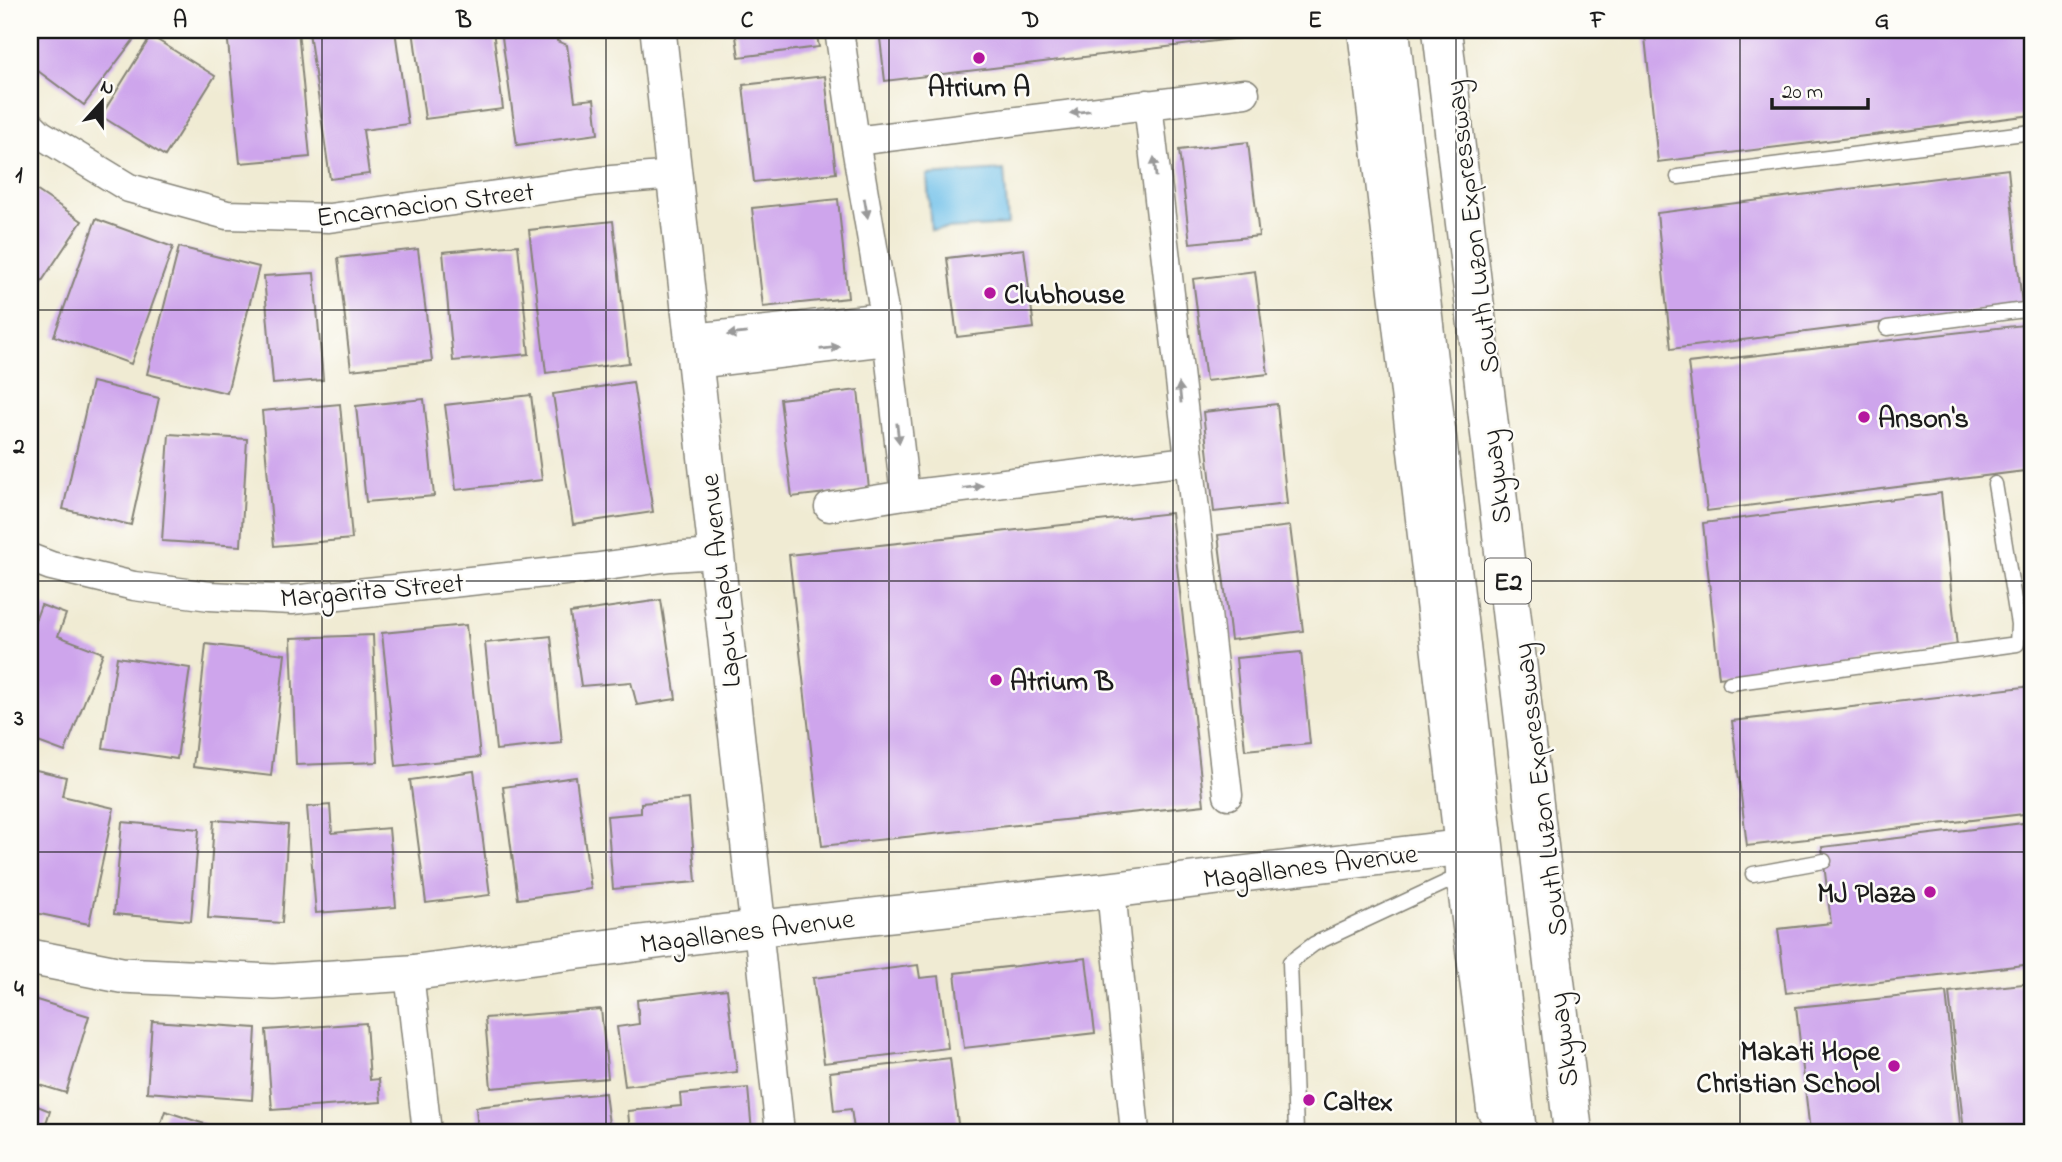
<svg xmlns="http://www.w3.org/2000/svg" width="2062" height="1162" font-family="'Indie Flower',sans-serif">
<style>
.water{fill:#6ec0ea;stroke:#456e83;stroke-width:2}
.building{fill:#cea5ec}
.lines{fill:none;stroke-linecap:round;stroke-linejoin:round}
.service-casing{stroke:#868478;stroke-width:17}
.minor-casing{stroke:#868478;stroke-width:31}
.tertiary-casing{stroke:#868478;stroke-width:38}
.trunk-casing{stroke:#868478;stroke-width:41}
.motorway-casing{stroke:#868478;stroke-width:41}
.service{stroke:#fff;stroke-width:14}
.minor{stroke:#fff;stroke-width:28}
.tertiary{stroke:#fff;stroke-width:35}
.trunk{stroke:#fff;stroke-width:38}
.motorway{stroke:#fff;stroke-width:38}
.oneway{fill:#999}
.grid{fill:none;stroke:#1c1c1c;stroke-width:2;stroke-opacity:0.55}
.poi-dot{fill:#b5179e;stroke:#fdfcf7;stroke-width:2.5}
.labels{text-anchor:middle;stroke-width:5;stroke-linejoin:round;paint-order:stroke}
.shield{fill:#fdfcf7;stroke:#605f5e;stroke-width:2}
.shield-label{font-size:26px;font-weight:bold;fill:#1c1c1c}
.poi-label{font-size:28px;font-weight:bold;fill:#1c1c1c;stroke:#fdfcf7;text-anchor:start}
.street-label{font-size:28px;fill:#1c1c1c;stroke:#fdfcf7}
.neatline{fill:none;stroke:#1c1c1c;stroke-width:2.5}
.grid-label{font-size:23px;text-anchor:middle;font-weight:bold;fill:#1c1c1c}
</style>
<rect width="100%" height="100%" fill="#fdfcf7"/>
<filter id="ink" filterUnits="userSpaceOnUse"><feTurbulence type="fractalNoise" baseFrequency=".0143" numOctaves="2"/><feDisplacementMap in="SourceGraphic" scale="14" xChannelSelector="R" yChannelSelector="G"/><feConvolveMatrix kernelMatrix="1 2 1 2 8 2 1 2 1" color-interpolation-filters="sRGB"/></filter>
<filter id="wash" filterUnits="userSpaceOnUse"><feTurbulence type="fractalNoise" baseFrequency=".00686" numOctaves="4" result="noise"/><feDisplacementMap in="SourceGraphic" scale="28" xChannelSelector="R" yChannelSelector="G"/><feGaussianBlur stdDeviation="1.57" result="paint"/><feColorMatrix in="noise" values="0 0 0 0 0 0 0 0 0 0 0 0 0 0 0 0 0 1.4 0 .05"/><feComposite in="paint" operator="in"/></filter>
<g filter="url(#wash)">
<rect width="100%" height="100%" fill="#f0ebd3"/>
<!-- water -->
<path class="water" d="M1004 170 1008 225 931 230 927 175Z"/>
<g id="blocks">
<!-- building -->
<path class="building" d="M43 30H141L84 105 30 65V47Z
M253 30H298L310 157 240 163 227 32Z
M323 30H395L408 124 363 130 369 174 330 179 309 32Z
M413 30H493L503 109 425 119Z
M501 30H556L557 41 567 45 575 101 594 99 598 134 517 145Z
M735 30H816L819 47 739 57Z
M879 30H1265L1266 35 885 81Z
M1699 30H2032V115L1658 162 1645 37Z
M151 36 215 76 165 156 101 116Z
M825 76 836 173 754 182 743 85Z
M1248 142 1259 236 1190 243 1179 150Z
M2008 169 2022 305 1671 349 1657 213Z
M30 186 82 221 30 299Z
M838 199 848 298 763 307 752 208Z
M96 219 173 247 131 364 54 336Z
M613 221 629 363 546 373 529 230Z
M518 245 529 354 453 361 443 252Z
M179 247 259 267 227 393 147 374Z
M418 249 432 361 351 370 338 258Z
M1024 249 1034 328 957 337 947 258Z
M1255 271 1268 374 1206 381 1193 279Z
M314 273 323 380 273 384 264 276Z
M2032 324V470L1707 511 1688 363Z
M92 382 159 398 131 525 63 509Z
M633 382 653 512 573 524 553 394Z
M858 390 869 488 792 497 780 399Z
M531 395 542 480 456 490 445 405Z
M424 399 434 496 366 502 356 406Z
M340 404 352 539 274 546 262 411Z
M1277 404 1287 504 1214 512 1203 412Z
M169 434 247 439 241 546 162 541Z
M1941 493 1957 647 1719 678 1703 523Z
M1171 513 1204 805 822 846 789 555Z
M1290 526 1303 631 1231 640 1218 535Z
M661 600 676 699 637 705 631 682 581 686 570 613Z
M41 605 66 614 58 636 103 653 65 752 30 739V634Z
M466 625 480 757 396 766 382 633Z
M373 635 378 762 296 765 291 638Z
M551 636 562 743 496 750 485 643Z
M206 644 285 654 271 776 193 767Z
M1301 652 1310 744 1245 750 1236 658Z
M117 657 190 668 177 759 103 748Z
M2032 686V813L1747 846 1732 721Z
M32 769 66 777 62 796 114 808 89 924 30 912V779Z
M474 771 490 895 426 903 410 780Z
M576 777 591 889 518 899 503 787Z
M689 799 696 882 613 889 607 816 641 813V803Z
M330 805 332 833 389 828 396 907 316 913 307 807Z
M214 820 288 825 282 923 208 918Z
M122 822 199 829 191 921 114 914Z
M2032 822V964L1786 993 1778 929 1831 923 1822 847Z
M1086 958 1095 1033 964 1048 955 973Z
M918 965 920 978 939 976 948 1048 824 1063 813 978Z
M2032 983V1130L1964 1132 1949 992Z
M727 989 737 1072 625 1086 617 1027 639 1024 637 1000Z
M1946 992 1961 1132H1810L1796 1007Z
M30 998 89 1016 66 1093 30 1082Z
M601 1009 608 1078 491 1088 485 1018Z
M152 1021 256 1028 252 1100 147 1092Z
M366 1023 370 1080 379 1079 381 1102 272 1110 266 1030Z
M950 1058 959 1132H840V1130L854 1129 851 1109 834 1111 830 1072Z
M748 1088 752 1132H630L628 1111 681 1106 680 1094Z
M605 1093 610 1132H478L476 1107Z
M30 1103 50 1111 43 1132H30Z
M165 1111 229 1132H158Z
M382 1125 383 1132H340V1131Z"/>
</g>
</g>
<g filter="url(#ink)">
<use href="#blocks" fill-opacity="0" stroke="#868478" stroke-width="2"/>
<g class="lines">
<defs>
<path id="service" d="M1678 177 2032 132
M1887 328 2032 309
M1730 683 2017 644 2018 624 1995 484
M1753 874 1824 861
M1296 1132 1290 962 1314 944 1464 874"/>
<path id="minor" d="M839 30 855 141 885 317 905 495
M1148 104 1228 795
M30 124 40 134 129 188 227 215 329 218 599 181 675 175
M855 141 1245 93
M693 338 885 317
M695 364 887 341
M829 507 905 495 1188 461
M30 558 51 566 134 586 210 596 292 600 592 568 670 557 717 554
M1111 890 1135 1132
M758 928 780 1132
M409 973 427 1132"/>
<path id="tertiary" d="M658 30 758 928
M30 957 121 975 274 982 409 973 726 932 1111 890 1464 847"/>
<path id="trunk" d="M1367 30 1464 847 1465 873 1496 1109"/>
<path id="motorway" d="M1390 30 1517 1132
M1442 30 1573 1132"/>
</defs>
<!-- service casing -->
<use href="#service" class="service-casing"/>
<!-- minor casing -->
<use href="#minor" class="minor-casing"/>
<!-- tertiary casing -->
<use href="#tertiary" class="tertiary-casing"/>
<!-- trunk casing -->
<use href="#trunk" class="trunk-casing"/>
<!-- motorway casing -->
<use href="#motorway" class="motorway-casing"/>
<!-- service -->
<use href="#service" class="service"/>
<!-- minor -->
<use href="#minor" class="minor"/>
<!-- tertiary -->
<use href="#tertiary" class="tertiary"/>
<!-- trunk -->
<use href="#trunk" class="trunk"/>
<!-- motorway -->
<use href="#motorway" class="motorway"/>
</g>
<!-- one-way arrows -->
<defs><path id="oneway-solid" d="M-6-.8H1V-3.2L6.5 0L1 3.2V.8H-6Z" transform="scale(1.75)"/></defs>
<g class="oneway">
<use href="#oneway-solid" transform="translate(1080 112) rotate(173)"/>
<use href="#oneway-solid" transform="translate(1155 167) rotate(-96)"/>
<use href="#oneway-solid" transform="translate(866 208) rotate(80)"/>
<use href="#oneway-solid" transform="translate(737 334) rotate(174)"/>
<use href="#oneway-solid" transform="translate(830 348) rotate(-7)"/>
<use href="#oneway-solid" transform="translate(1180 393) rotate(-96)"/>
<use href="#oneway-solid" transform="translate(898 433) rotate(83)"/>
<use href="#oneway-solid" transform="translate(973 487) rotate(-7)"/>
</g>
</g>
<!-- grid -->
<path class="grid" d="M322 30V1132M606 30V1132M889 30V1132M1173 30V1132M1456 30V1132M1740 30V1132M30 310H2032M30 581H2032M30 852H2032"/>
<!-- markers -->
<g class="poi-dot">
<circle cx="979" cy="58" r="7"/>
<circle cx="990" cy="293" r="7"/>
<circle cx="1864" cy="417" r="7"/>
<circle cx="996" cy="680" r="7"/>
<circle cx="1930" cy="892" r="7"/>
<circle cx="1894" cy="1066" r="7"/>
<circle cx="1309" cy="1100" r="7"/>
</g>
<g class="labels">
<!-- shield labels -->
<rect class="shield" x="1485" y="558.5" width="46" height="45" rx="5"/>
<g class="shield-label">
<text x="1508" y="590">E2</text>
</g>
<!-- poi labels -->
<g class="poi-label">
<text x="979" y="96" text-anchor="middle">Atrium A</text>
<text x="1004" y="303">Clubhouse</text>
<text x="1878" y="427">Anson's</text>
<text x="1010" y="690">Atrium B</text>
<text x="1916" y="902" text-anchor="end">MJ Plaza</text>
<text x="1880" y="1060" text-anchor="end">Makati Hope<tspan x="1880" dy="32">Christian School</tspan></text>
<text x="1323" y="1110">Caltex</text>
</g>
<!-- street labels -->
<g class="street-label">
<text transform="translate(425 203) rotate(-7)" y="10">Encarnacion Street</text>
<text transform="translate(1471 227) rotate(-97)" y="10">South Luzon Expressway</text>
<text transform="translate(1495 477) rotate(-97)" y="10">Skyway</text>
<text transform="translate(719 581) rotate(-96)" y="10">Lapu-Lapu Avenue</text>
<text transform="translate(372 589) rotate(-5)" y="10">Margarita Street</text>
<text transform="translate(1539 790) rotate(-97)" y="10">South Luzon Expressway</text>
<text transform="translate(1310 865) rotate(-7)" y="10">Magallanes Avenue</text>
<text transform="translate(747 930) rotate(-7)" y="10">Magallanes Avenue</text>
<text transform="translate(1562 1040) rotate(-97)" y="10">Skyway</text>
</g>
</g>
<!-- margin -->
<rect width="2062" height="1162" fill="none" stroke="#fdfcf7" stroke-width="77"/>
<!-- north arrow -->
<g transform="translate(102 102) rotate(21)" stroke="#fdfcf7" stroke-width="5" paint-order="stroke">
<path d="M0-5L12 26L0 18L-12 26Z" fill="#1c1c1c"/>
<text y="-10" font-size="19" font-weight="bold" text-anchor="middle" fill="#1c1c1c">N</text>
</g>
<!-- scale -->
<path d="M1772 98v10h96v-10" fill="none" stroke="#1c1c1c" stroke-width="3.5"/>
<text x="1782" y="98" font-size="21" fill="#1c1c1c" stroke="#fdfcf7" stroke-width="5" paint-order="stroke">20 m</text>
<rect x="38" y="38" width="1986" height="1086" class="neatline"/>
<g class="grid-label">
<text x="180" y="27">A</text>
<text x="464" y="27">B</text>
<text x="747" y="27">C</text>
<text x="1031" y="27">D</text>
<text x="1315" y="27">E</text>
<text x="1598" y="27">F</text>
<text x="1882" y="27">G</text>
<text x="19" y="182">1</text>
<text x="19" y="453">2</text>
<text x="19" y="725">3</text>
<text x="19" y="996">4</text>
</g>
</svg>
